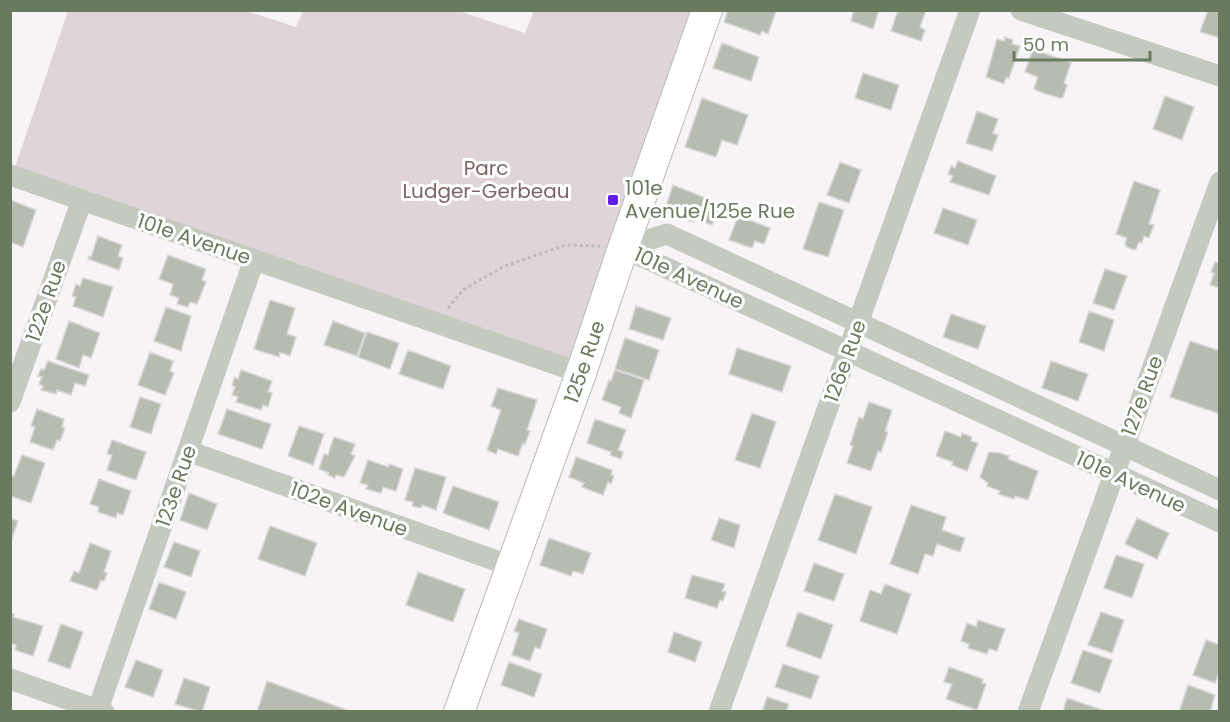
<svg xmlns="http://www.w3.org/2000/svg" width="1230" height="722" font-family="Poppins,sans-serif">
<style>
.green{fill:#dfd4d7}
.building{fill:#b6bcaf;stroke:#d8d6d8;stroke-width:1.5}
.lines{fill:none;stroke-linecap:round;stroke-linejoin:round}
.secondary-casing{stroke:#b7bdb1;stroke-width:32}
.path{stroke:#babeb7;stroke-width:3;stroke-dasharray:3 3;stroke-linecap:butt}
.street{stroke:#c5cac1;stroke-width:21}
.secondary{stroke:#fff;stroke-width:30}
.poi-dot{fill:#601feb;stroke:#fff;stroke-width:2}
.labels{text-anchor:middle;stroke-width:6;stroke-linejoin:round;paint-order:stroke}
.park-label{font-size:20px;fill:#7d6466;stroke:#fff}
.poi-label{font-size:20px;fill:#6a7a5c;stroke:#fff;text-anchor:start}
.street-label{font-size:20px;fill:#6a7a5c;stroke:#fff}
</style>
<rect width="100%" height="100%" fill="#f7f3f7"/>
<!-- green -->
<path class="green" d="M456 10 525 33 534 11H707L581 373 12 176 68 11H247L296 27 303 11Z"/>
<!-- building -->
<path class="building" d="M728 10 732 11H776L768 34 762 31 760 35 724 22Z
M854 10H879L873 29 851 21Z
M898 10H926L920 27 925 30 921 41 891 31Z
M1208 10H1220V38L1200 32Z
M1005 37 1013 40 1012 44 1020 46 1009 78 1006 77 1004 84 986 77 997 39 1004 41Z
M722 43 759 57 751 81 713 68Z
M1033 49 1071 63 1064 83 1067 85 1063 97 1060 98 1043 93 1034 89 1038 77 1025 72Z
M863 73 899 85 891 110 855 98Z
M1165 96 1194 107 1182 140 1153 129Z
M702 98 748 115 737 145 722 140 716 157 685 147Z
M977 111 998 119 993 133 998 135 992 151 966 143Z
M958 161 996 176 989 195 950 182 953 176 948 174 951 166 955 168Z
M840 162 861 170 849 203 827 195Z
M1134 181 1160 190 1149 224 1154 225 1149 238 1144 236 1142 243 1139 242 1136 249 1134 250 1127 247 1125 244 1127 238 1116 234Z
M673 185 720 204 712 225 694 219 693 222 664 212Z
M10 200 36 210 23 247 10 242Z
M819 202 844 210 828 257 803 249Z
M943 208 977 220 968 245 934 233Z
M738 216 770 228 764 244 755 241 752 248 729 240Z
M98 236 122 245 118 256 123 258 119 270 88 259 89 256 91 257Z
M168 255 206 269 202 280 206 282 197 304 190 302 188 307 177 304 179 298 170 295 173 284 159 279Z
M1220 258V288L1210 285 1214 273 1211 272 1215 262 1218 263Z
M1105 269 1127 276 1114 310 1093 303Z
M83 278 113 287 103 317 73 306 76 297 72 296 76 284 80 286Z
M270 300 295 308 287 334 296 337 290 356 280 352 279 357 254 349Z
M636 306 671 318 663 340 629 329Z
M166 307 191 316 181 351 154 341Z
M1089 311 1114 320 1104 351 1079 342Z
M951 314 986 326 978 349 943 337Z
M69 321 100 333 91 358 83 355 79 368 56 359Z
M333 321 365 333 357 356 324 345Z
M367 332 399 343 390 369 358 357Z
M625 338 659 350 649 380 615 369Z
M1190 341 1220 351V414L1170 397Z
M737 348 791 366 782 392 729 374Z
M408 350 451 366 443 389 399 374Z
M150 352 173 361 170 371 174 373 165 395 138 385Z
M48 361 89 375 85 386 75 383 71 395 57 390 56 394 41 390 43 386 39 384 42 377 38 376 41 369 44 370Z
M1051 361 1088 374 1078 401 1042 388Z
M241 370 272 381 268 392 272 393 268 407 263 405 261 410 236 402 238 397 232 395 235 387 232 385 235 377 238 379Z
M615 370 644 380 631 418 619 413 621 407 602 400 609 380 611 381Z
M498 388 537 400 527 430 530 431 525 444 523 443 518 456 498 449 496 454 487 450 501 410 491 406Z
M140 397 161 404 151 434 130 427Z
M869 402 892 410 885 431 888 432 881 452 878 451 871 471 847 463 853 446 850 445 859 417 863 419Z
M37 409 64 419 62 427 65 428 60 441 57 440 53 450 30 442 35 427 31 426Z
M227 409 271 424 262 449 218 434Z
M752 413 776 422 760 468 735 460Z
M595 419 626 430 618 450 623 452 621 459 610 455 611 452 587 443Z
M299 426 324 434 313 465 288 456Z
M945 431 961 437 962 433 972 437 971 441 978 443 967 471 952 465 953 462 936 456Z
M334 437 355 444 351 454 355 456 344 477 336 475 335 478 328 475 329 473 319 469 324 454 328 455Z
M112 440 146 452 136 480 107 470 112 455 107 454Z
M989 452 1000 453 1009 456 1008 459 1038 471 1028 500 1015 496 1014 499 998 494 1000 491 987 486 988 483 980 477Z
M22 455 45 463 31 503 10 496V475L14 476Z
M576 457 612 470 611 475 614 476 611 484 608 482 603 495 582 487 584 483 569 477Z
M368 460 388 467 389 464 403 469 396 491 383 487 381 493 366 489 368 485 360 483Z
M415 468 446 477 436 510 422 505 421 508 412 506 413 502 405 500Z
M99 479 131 491 123 515 117 513 116 518 98 512 99 507 90 504Z
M453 486 499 502 489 530 443 513Z
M189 493 217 504 207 530 180 520Z
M835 494 872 507 856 554 818 540Z
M911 505 946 517 942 530 965 538 960 552 937 544 933 556 925 554 918 574 890 564Z
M10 518 18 521 10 544Z
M719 518 740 525 734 548 711 540Z
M1137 518 1169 533 1157 559 1125 544Z
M270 526 317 543 305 576 258 559Z
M549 538 591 553 583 574 573 571 571 576 540 565Z
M174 542 200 551 191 577 164 567Z
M90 543 111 551 104 572 107 573 104 581 101 580 97 590 70 581 74 571 79 573Z
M1116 555 1144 564 1132 598 1104 588Z
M814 563 844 574 834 601 804 591Z
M418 572 465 589 453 622 406 605Z
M692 575 725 584 722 591 726 592 723 601 720 600 717 608 685 598Z
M159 582 186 592 176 619 149 609Z
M885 584 911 594 897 634 860 621 870 590 881 594Z
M798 612 833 625 821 659 786 646Z
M1101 612 1124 620 1112 653 1088 645Z
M10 613 14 614 13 617 43 626 33 656 15 650 16 645 10 643Z
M519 619 547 629 540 649 535 647 530 661 512 655 519 633 514 631Z
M978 620 1005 629 997 651 989 649 987 654 968 648 969 644 961 641 967 623 976 627Z
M61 624 83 632 70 669 48 661Z
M674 632 702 642 695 662 668 652Z
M1206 640 1220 645V670L1215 683 1193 675Z
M1083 650 1112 660 1100 693 1071 683Z
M136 660 163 670 153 697 125 687Z
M509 662 542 674 534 697 501 685Z
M783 664 819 676 811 699 775 687Z
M949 667 983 679 982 683 986 684 977 710 946 699 952 684 944 682Z
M184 678 210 687 202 712 175 704Z
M267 681 352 712H257Z
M1188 685 1215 695 1210 712H1179Z
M767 697 789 704 786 712H762Z
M1067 698 1105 711 1063 712Z"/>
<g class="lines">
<defs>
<g id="secondary">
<path id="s1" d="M459 712 581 373 623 248 707 10"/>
</g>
</defs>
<!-- secondary casing -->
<use href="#secondary" class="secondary-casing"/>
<!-- path -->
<path class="path" d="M448 308 464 289 505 266 566 245 600 246"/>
<!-- street -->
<path class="street" d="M1021 10 1220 76
M10 175 581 373
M623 248 1220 522
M623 248 667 234 1220 490
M10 402 82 200
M188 451 511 566
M10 679 104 712
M97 712 254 260
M719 712 970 10
M1028 712 1220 182"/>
<!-- secondary -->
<use href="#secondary" class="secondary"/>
</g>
<!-- markers -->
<rect class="poi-dot" x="607" y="194" width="12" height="12" rx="3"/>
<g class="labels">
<!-- park labels -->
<g class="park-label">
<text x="486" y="175">Parc<tspan x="486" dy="23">Ludger-Gerbeau</tspan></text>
</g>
<!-- poi labels -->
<g class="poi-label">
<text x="625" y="195">101e<tspan x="625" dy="23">Avenue/125e Rue</tspan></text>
</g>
<!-- street labels -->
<g class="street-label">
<text transform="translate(194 239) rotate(19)" y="7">101e Avenue</text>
<text transform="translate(689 278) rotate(25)" y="7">101e Avenue</text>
<text transform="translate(46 301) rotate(-71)" y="7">122e Rue</text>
<text dy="7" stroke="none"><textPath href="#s1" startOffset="372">125e Rue</textPath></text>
<text transform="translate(845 361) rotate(-70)" y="7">126e Rue</text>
<text transform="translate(1142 396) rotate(-70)" y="7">127e Rue</text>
<text transform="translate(1131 482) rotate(25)" y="7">101e Avenue</text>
<text transform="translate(176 486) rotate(-71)" y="7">123e Rue</text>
<text transform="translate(349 509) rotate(20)" y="7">102e Avenue</text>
</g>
</g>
<!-- border -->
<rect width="1230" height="722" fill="none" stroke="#6a7a5c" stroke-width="24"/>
<!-- scale -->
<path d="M1014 51v9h136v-9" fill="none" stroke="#6a7a5c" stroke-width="3"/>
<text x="1023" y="51" font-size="18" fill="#6a7a5c" stroke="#ffffff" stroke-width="4.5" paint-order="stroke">50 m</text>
</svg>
